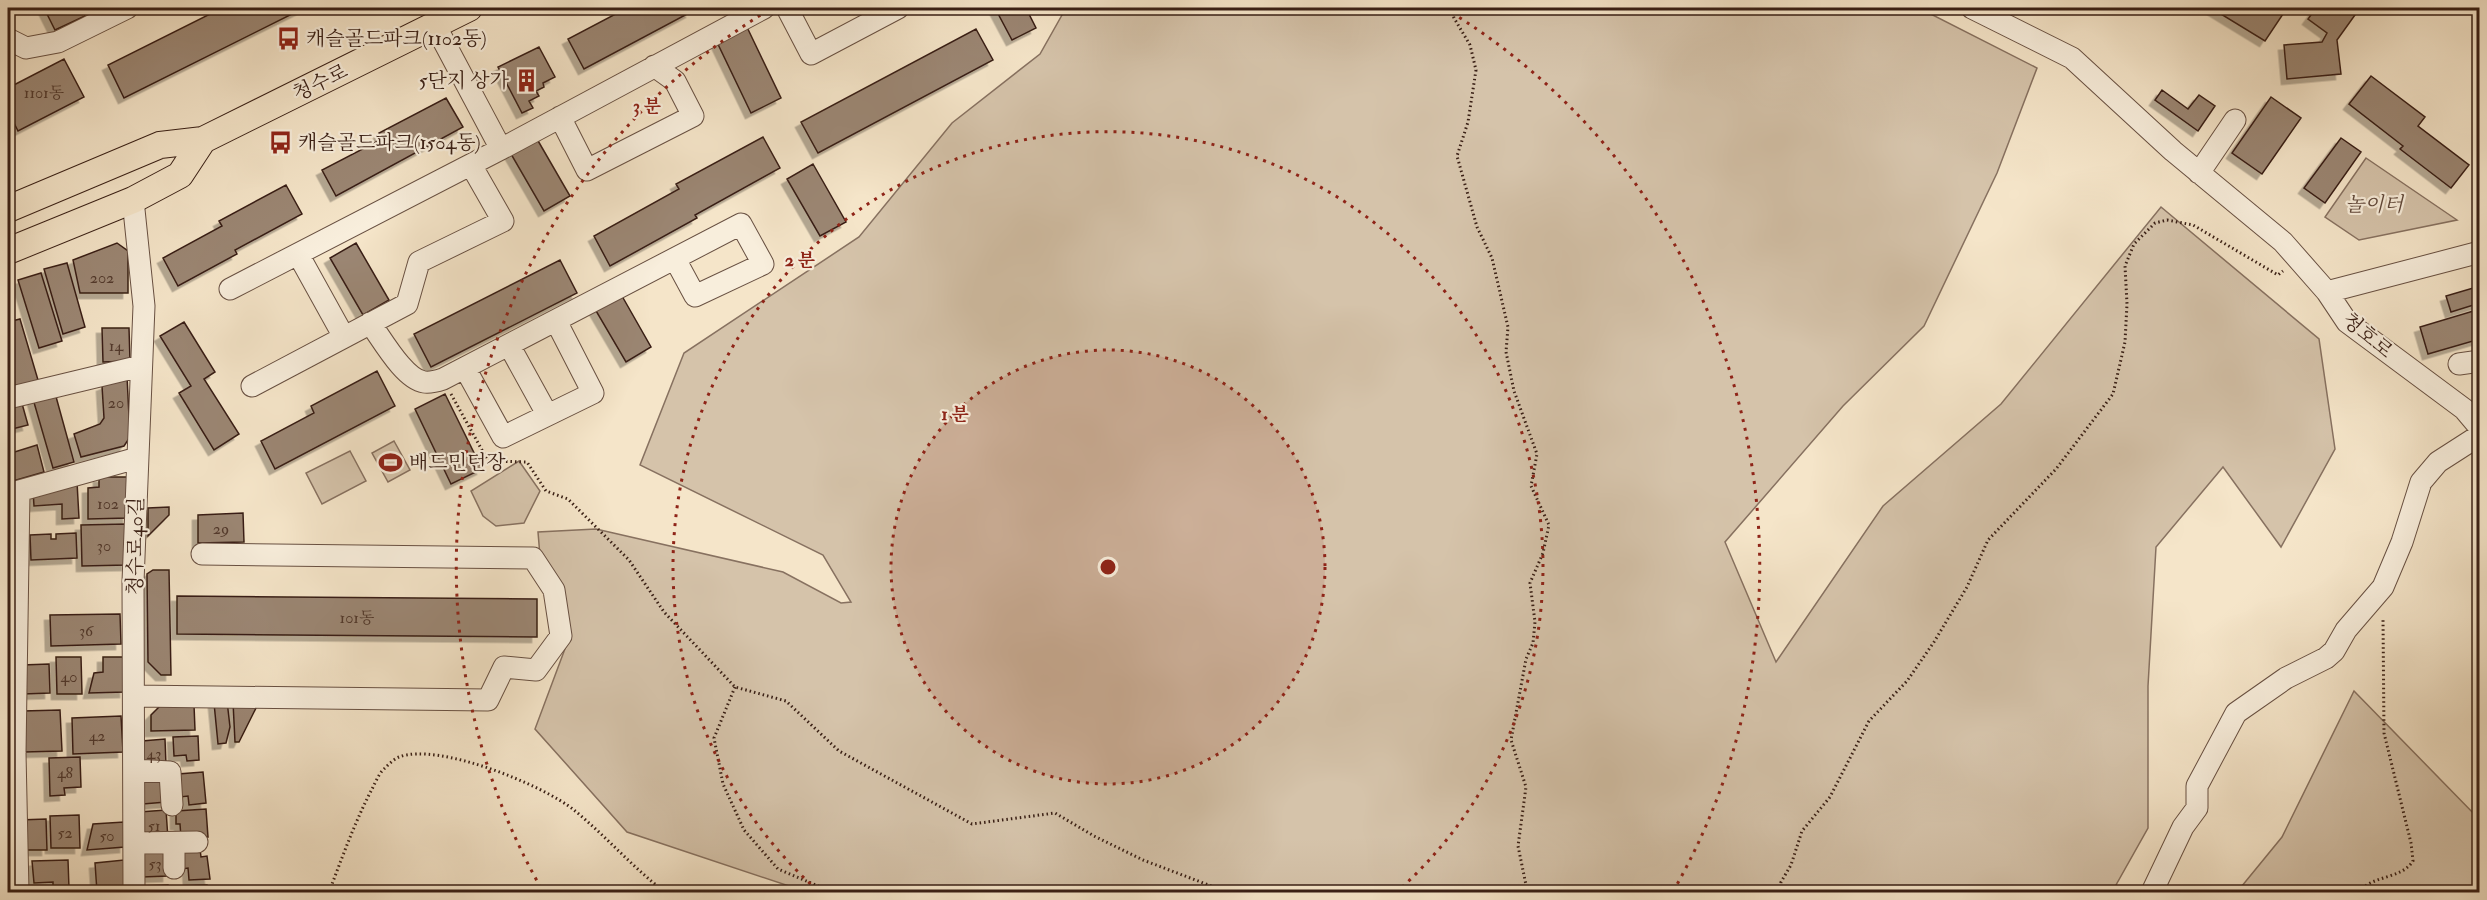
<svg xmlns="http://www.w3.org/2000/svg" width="2487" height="900" font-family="'IM FELL Double Pica','Noto Serif KR',serif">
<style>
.green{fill:#d5c3aa;stroke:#877160;stroke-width:1.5}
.building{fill:#9b8673;stroke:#391f15;stroke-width:1.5;filter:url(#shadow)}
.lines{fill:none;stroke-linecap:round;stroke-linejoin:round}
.minor-casing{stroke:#685042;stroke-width:23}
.major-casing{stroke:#391f15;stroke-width:28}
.path{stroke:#391f15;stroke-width:3;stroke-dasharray:1.5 3;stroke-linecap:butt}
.minor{stroke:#f8eedc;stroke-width:21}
.major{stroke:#f5e5c9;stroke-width:26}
.ring{fill:none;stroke:#8f2418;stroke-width:3;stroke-dasharray:3 6}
.labels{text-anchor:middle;stroke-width:4.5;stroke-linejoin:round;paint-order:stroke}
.number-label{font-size:16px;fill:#52392c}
.poi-label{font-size:20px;fill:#391f15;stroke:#f8eedc;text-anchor:start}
.street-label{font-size:20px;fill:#391f15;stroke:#f8eedc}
.park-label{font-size:20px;font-style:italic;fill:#60483a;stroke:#f8eedc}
.centre{fill:#8f2418;stroke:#f8eedc;stroke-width:3}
.ring-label{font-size:18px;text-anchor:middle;font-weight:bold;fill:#8f2418;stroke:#f8eedc;stroke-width:4.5;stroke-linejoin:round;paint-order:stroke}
</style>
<defs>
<filter id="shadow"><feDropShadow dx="-5.5" dy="5.5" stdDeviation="0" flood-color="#0004"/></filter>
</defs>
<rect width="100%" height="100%" fill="#f5e5c9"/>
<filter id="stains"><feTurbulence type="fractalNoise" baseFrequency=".00333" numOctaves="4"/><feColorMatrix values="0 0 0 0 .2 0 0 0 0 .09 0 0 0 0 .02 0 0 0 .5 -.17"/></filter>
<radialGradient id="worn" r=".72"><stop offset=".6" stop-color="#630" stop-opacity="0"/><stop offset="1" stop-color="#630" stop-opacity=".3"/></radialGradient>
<!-- green -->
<path class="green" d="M1066 8H1919L2037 68 1997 173 1924 326 1843 406 1725 542 1776 662 1883 506 2001 404 2161 207 2319 339 2335 449 2281 547 2223 467 2156 547 2148 686V828L2112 892H807L627 832 535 729 569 638 540 556 538 532 596 529 783 572 841 603 851 602 823 555 640 465 684 353 859 237 952 123 1040 54Z
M2366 158 2457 220 2359 240 2325 217Z
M394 441 410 470 388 482 372 453Z
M350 451 366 481 322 504 306 473Z
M519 461 540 491 524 523 496 526 483 516 471 491Z
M2354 691 2479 819V892H2237L2282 837Z"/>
<!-- building -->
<path class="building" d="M44 8H81L85 16 55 30Z
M222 8H304L124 98 108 65Z
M627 8H688L691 12 584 69 568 39Z
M995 8H1037L1028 12 1036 28 1012 40Z
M2211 8H2279L2285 11 2265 41Z
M2316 8H2360L2337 40 2341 74 2287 79 2284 45 2322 42 2327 33 2308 19Z
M745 23 781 98 751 113 715 38Z
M976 29 993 60 818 153 801 122Z
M539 47 555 77 543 83 544 87 536 91 539 96 529 101 533 108 522 113 498 67Z
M64 59 84 97 18 131 12 119 8 121V88Z
M2371 76 2425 117 2418 126 2469 165 2451 188 2400 149 2403 146 2349 104Z
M2162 90 2188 109 2199 95 2215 106 2198 131 2155 100Z
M2271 97 2301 118 2262 174 2232 153Z
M446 98 463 127 336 196 322 170 382 139 379 133Z
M763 137 780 168 695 215 697 218 610 266 594 236 679 189 676 184Z
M2341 138 2361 152 2325 203 2304 188Z
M537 139 570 196 544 211 511 154Z
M813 164 846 222 820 236 787 179Z
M286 185 302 214 235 250 237 254 178 286 163 258 222 226 219 221Z
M117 243 128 251V293H80L73 260Z
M356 243 389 300 363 315 330 258Z
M560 260 577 293 431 367 414 334Z
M67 263 85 327 63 334 44 269Z
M41 273 62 341 39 348 18 280Z
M2480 286V303L2451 312 2446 296Z
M618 289 651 347 626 362 592 304Z
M2480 309V339L2428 354 2420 327Z
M20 319 38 380 8 389V322Z
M184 322 215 372 204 379 239 434 214 450 179 393 191 386 160 336Z
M102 328H129L130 361 103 362Z
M377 371 395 406 275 469 261 441 314 413 311 406Z
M127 376 130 437 124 446 81 457 74 434 100 424 104 418 102 386Z
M55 393 74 462 53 468 33 399Z
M445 394 482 469 451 484 415 409Z
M21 400 28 425 12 429 14 434 8 436V404Z
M37 445 44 472 13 481 8 454Z
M99 477H127L128 518 88 519V488L99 487Z
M77 482 79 518 62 519V504L34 506 33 490Z
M169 507V515L148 536V508Z
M243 513 244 542 198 543V515Z
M126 524 127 565 82 566 81 525Z
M76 533 77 558 31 560 30 535 51 534V539H56V534Z
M153 570H169L171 675H161L148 662 147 574Z
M177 596 537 599V637L177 634Z
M120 614 121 644 51 646 50 615Z
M56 657H81L82 694H57Z
M103 657H124L125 692 89 693 94 673 103 672Z
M49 664 50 693 23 694 22 665Z
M260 700 239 742H235L233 702Z
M227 701 230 727 226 743 218 744 214 703Z
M194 705 195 730 151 731V715L160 706Z
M60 710 62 751 24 752 23 711Z
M121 716 123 752 73 754 72 718Z
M198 736 199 760 187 761 186 755 174 756 173 737Z
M165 739 166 765 143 767 142 741Z
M80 757 81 787 64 788 65 795 50 796 49 758Z
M203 772 206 803 189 805 188 796 180 797 178 774Z
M164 776 166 802 143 804 141 777Z
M206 809 208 837 181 838 180 824H176V811Z
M166 810 168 839 141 840 139 812Z
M79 815 80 848H51L50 816Z
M46 819 47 850H23L19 820Z
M124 822 125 847 87 850 93 824Z
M168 849V876L142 877 141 850Z
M200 849 201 857 207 856 210 879 189 880 188 868 182 869 180 851Z
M68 860 69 888 53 889V882L34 883 32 861Z
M124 860 127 891 97 892 95 863Z
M168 885 169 892H141V886Z
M207 885 208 892H176V886Z"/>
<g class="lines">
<defs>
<path id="minor" d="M787 8 811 54 898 8
M1972 8 2072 58 2173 151 2283 242 2327 292 2347 322 2464 409 2480 428
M435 25 501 149
M8 39 26 48 58 42 127 8
M560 117 587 170 693 116 675 81 654 66
M2199 173 2235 120
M133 200 144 306 133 582 134 892
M298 254 344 337
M230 289 501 149 764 8
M2327 292 2480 252
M370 323C382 339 404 379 424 382 430 383 437 381 443 379L741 224 763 264 695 296 675 259
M509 345 547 414
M2459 364 2480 361
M465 368 503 437 593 393 556 321
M252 386 407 304 419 262 503 221 471 165
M8 398 141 366
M8 494 137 458
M134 696 488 700 504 667 536 670 561 636 554 590 533 558 202 554
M134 770 170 772 172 805
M134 843 197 842
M174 843V868
M18 892 15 753 19 491
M2152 892 2183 827 2197 808V786L2236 713 2286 678 2326 658 2334 651 2346 630 2383 587 2402 542 2421 482 2438 462 2480 435"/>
<path id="major" d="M8 209 160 145 203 140 469 8
M8 251 133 200 180 175 203 140"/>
</defs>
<!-- minor casing -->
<use href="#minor" class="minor-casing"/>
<!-- major casing -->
<use href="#major" class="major-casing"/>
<!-- path -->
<path class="path" d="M1451 8 1454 18 1470 45 1476 70 1468 122 1457 156 1477 227 1492 258 1508 327 1506 352 1514 391 1537 454 1531 486 1549 525 1543 553 1530 583 1535 622 1533 643 1526 659 1511 740 1526 787 1518 846 1526 885 1525 892
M451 394 488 461 527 462 546 491 568 499 629 560 664 612 735 687 786 701 839 751 972 824 1055 813 1094 836 1143 860 1227 892
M735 687 714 738 723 784 744 830 778 869 832 892
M329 892C342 858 354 824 371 791 375 784 378 774 385 768 389 764 394 759 399 757 438 742 543 785 574 810 606 836 632 867 665 892
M1780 892 1781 882 1791 865 1802 831 1830 797 1869 721 1907 681 1934 642 1967 587 1988 540 2056 469 2113 394 2125 342 2127 304 2125 266 2134 244 2155 223 2167 220 2193 225 2278 275 2283 271
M2359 892C2372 875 2402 879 2413 861L2411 843 2384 733 2383 618"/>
<!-- minor -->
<use href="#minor" class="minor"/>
<!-- major -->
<use href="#major" class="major"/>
</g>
<!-- distance rings -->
<circle cx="1108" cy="567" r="217" fill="#8f2418" fill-opacity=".12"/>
<g class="ring">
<circle cx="1108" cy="567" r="217"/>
<path d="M817 890A435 435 0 1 1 1399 890"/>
<path d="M541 888A652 652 0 0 1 772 8M1444 8A652 652 0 0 1 1675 888"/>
</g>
<!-- icons -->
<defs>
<symbol id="bus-bare" viewBox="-9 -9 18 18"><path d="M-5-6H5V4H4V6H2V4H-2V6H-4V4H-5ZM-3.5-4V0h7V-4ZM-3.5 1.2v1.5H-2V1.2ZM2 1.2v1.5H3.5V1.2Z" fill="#8f2418" stroke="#f8eedc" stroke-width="2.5" paint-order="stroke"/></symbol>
<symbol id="building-bare" viewBox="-9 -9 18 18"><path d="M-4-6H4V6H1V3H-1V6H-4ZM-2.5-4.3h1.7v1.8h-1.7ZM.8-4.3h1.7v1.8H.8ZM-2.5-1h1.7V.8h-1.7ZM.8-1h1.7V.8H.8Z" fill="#8f2418" stroke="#f8eedc" stroke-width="2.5" paint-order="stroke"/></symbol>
<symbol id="stadium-bare" viewBox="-9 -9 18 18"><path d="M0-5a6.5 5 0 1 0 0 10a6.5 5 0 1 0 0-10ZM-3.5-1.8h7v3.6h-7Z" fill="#8f2418" stroke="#f8eedc" stroke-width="2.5" paint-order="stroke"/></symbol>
</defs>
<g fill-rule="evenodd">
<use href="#bus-bare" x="272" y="22" width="33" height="33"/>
<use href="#building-bare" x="510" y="64" width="33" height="33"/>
<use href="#bus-bare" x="264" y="126" width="33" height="33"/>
<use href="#stadium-bare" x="374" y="446" width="33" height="33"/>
</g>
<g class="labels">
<!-- number labels -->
<g class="number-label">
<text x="44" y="98">1101동</text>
<text x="102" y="283">202</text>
<text x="116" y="351">14</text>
<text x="116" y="408">20</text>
<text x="108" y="509">102</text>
<text x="221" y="534">29</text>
<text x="104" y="551">30</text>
<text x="357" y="623">101동</text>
<text x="86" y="636">36</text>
<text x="69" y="682">40</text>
<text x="97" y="741">42</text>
<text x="154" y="759">43</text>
<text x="65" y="778">48</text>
<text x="154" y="831">51</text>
<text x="65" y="838">52</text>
<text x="107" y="841">50</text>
<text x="155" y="869">53</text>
</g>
<!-- poi labels -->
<g class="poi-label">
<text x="306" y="45">캐슬골드파크(1102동)</text>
<text x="509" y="87" text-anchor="end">5단지 상가</text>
<text x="298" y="149">캐슬골드파크(1504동)</text>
<text x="409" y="469">배드민턴장</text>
</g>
<!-- street labels -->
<g class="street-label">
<text transform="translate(320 82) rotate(-26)" y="7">청수로</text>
<text transform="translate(2368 335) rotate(40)" y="7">청호로</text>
<text transform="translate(135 546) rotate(-89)" y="7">청수로40길</text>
</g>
<!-- park labels -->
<g class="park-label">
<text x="2374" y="211">놀이터</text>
</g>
</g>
<circle cx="1108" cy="567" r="9" class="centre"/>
<g class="ring-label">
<text x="647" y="112">3 분</text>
<text x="800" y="266">2 분</text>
<text x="955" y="420">1 분</text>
</g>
<!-- margin -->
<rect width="2487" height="900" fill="none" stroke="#f5e5c9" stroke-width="30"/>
<rect x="9" y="9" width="2469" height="882" fill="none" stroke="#391f15" stroke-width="3"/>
<rect x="15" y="15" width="2457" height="870" fill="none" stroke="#391f15" stroke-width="1.5"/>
<rect width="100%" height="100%" filter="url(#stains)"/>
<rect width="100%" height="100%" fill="url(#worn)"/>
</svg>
